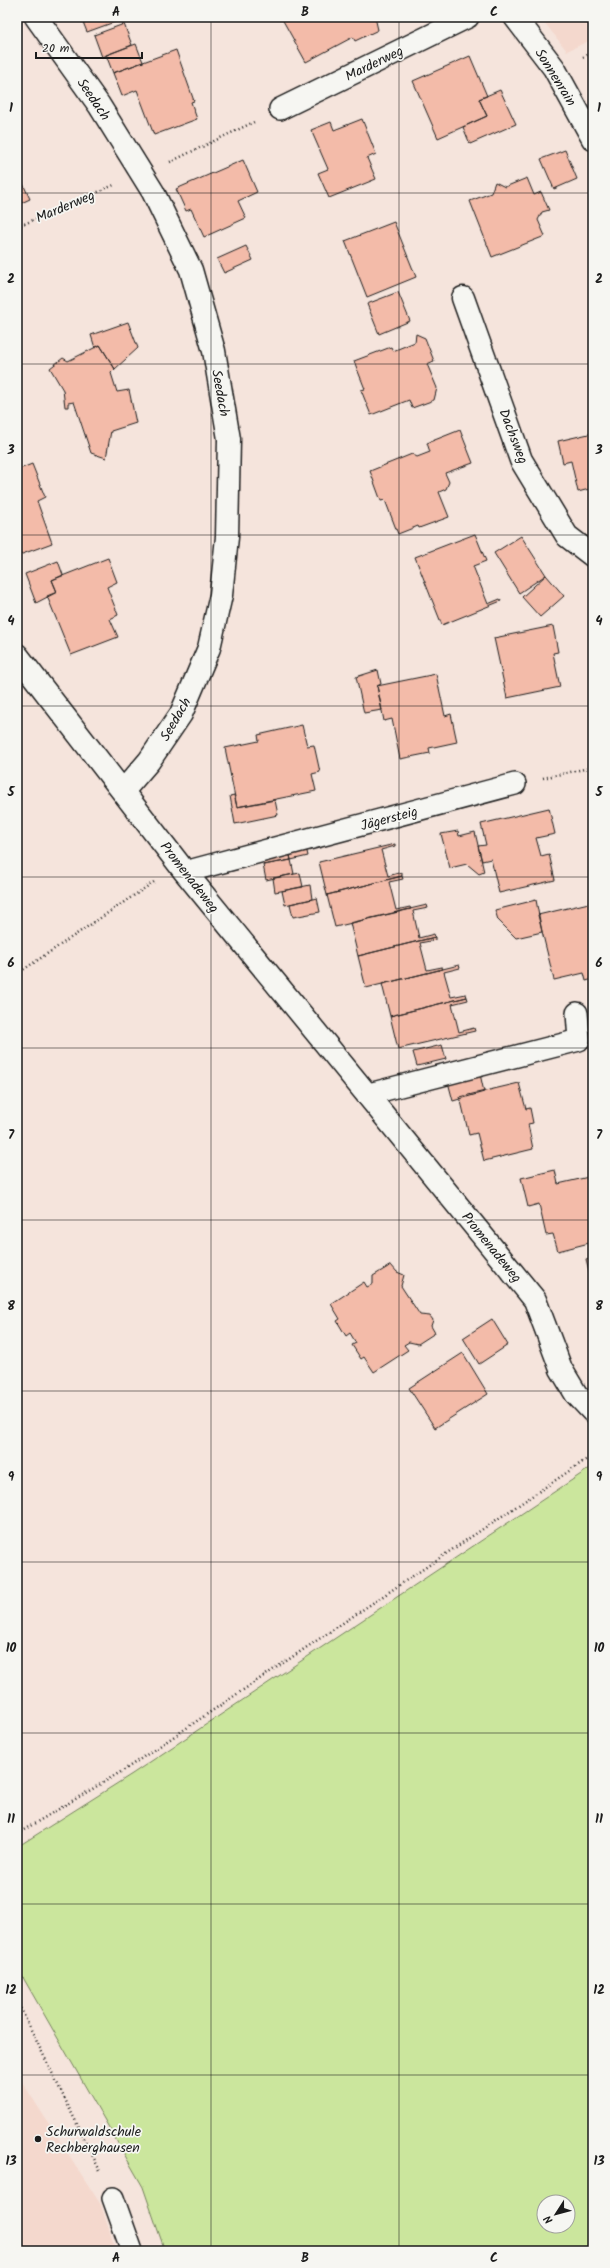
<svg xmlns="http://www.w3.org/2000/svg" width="610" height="2268" font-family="Kalam,sans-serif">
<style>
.built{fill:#f4d8cd}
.green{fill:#cbe69d;stroke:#74815c;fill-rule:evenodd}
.building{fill:#f3bba9;stroke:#1c1c1c}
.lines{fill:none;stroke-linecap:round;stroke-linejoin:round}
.service-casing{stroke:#1c1c1c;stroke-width:24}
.minor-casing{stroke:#1c1c1c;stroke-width:25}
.path{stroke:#1c1c1c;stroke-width:2.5;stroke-dasharray:1 3;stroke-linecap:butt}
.service{stroke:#f6f6f2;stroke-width:21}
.minor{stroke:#f6f6f2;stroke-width:22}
.grid{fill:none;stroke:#1c1c1c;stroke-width:1;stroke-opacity:0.55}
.poi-dot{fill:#1c1c1c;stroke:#f6f6f2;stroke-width:1.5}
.labels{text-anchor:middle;stroke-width:3.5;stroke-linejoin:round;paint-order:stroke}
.street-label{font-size:14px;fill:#1c1c1c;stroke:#f6f6f2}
.poi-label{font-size:14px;fill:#1c1c1c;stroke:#f6f6f2;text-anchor:start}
.neatline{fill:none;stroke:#1c1c1c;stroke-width:1.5}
.grid-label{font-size:13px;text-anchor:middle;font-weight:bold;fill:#1c1c1c}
</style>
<rect width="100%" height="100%" fill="#f5e4dc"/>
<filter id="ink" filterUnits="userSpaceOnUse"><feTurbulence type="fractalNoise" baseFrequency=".025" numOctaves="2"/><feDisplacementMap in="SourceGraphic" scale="8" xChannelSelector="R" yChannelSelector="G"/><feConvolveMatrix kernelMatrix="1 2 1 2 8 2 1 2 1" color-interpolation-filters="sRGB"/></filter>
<g filter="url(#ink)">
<!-- built -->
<path class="built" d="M540 17H593V39L567 51Z
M17 2074 101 2205 116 2251H17Z"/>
<!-- green -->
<path class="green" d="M593 1466V2251H165L143 2187 17 1967V1847L132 1774ZM544 2202H568V2226H544Z"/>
<!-- building -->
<path class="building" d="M81 17H128L87 32Z
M281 17H375L378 30 355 41 353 37 306 62Z
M124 24 132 45 102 57 94 35Z
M136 44 143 62 113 73 106 55Z
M176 50 194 101 191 102 197 119 154 135 137 90 122 96 113 73Z
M470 56 487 96 479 99 487 116 438 138 413 81Z
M500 90 516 124 470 144 463 127 487 116 479 99Z
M362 119 376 154 367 158 376 179 329 198 318 173 328 169 311 130 331 122 334 130Z
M565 150 577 179 554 189 541 159Z
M243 160 257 192 238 201 246 218 204 237 191 209 186 211 176 189Z
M17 171 30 199 17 205Z
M527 178 534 195 541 192 549 210 542 212 538 220 545 236 492 257 470 201 491 193 495 182 505 187Z
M394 222 416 277 367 297 345 241Z
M246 246 253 260 224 273 217 259Z
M398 292 410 321 379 334 367 304Z
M128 322 138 348 115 369 100 345 95 348 91 335Z
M416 334 425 338 434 361 427 364 437 388 434 400 412 408 409 400 371 415 361 390 365 389 354 361 391 347 393 351 415 342Z
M100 345 115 369 111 373 117 392 129 390 136 423 111 431 106 458 91 453 74 402 68 403V407H65L63 390 50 368 63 358 68 361Z
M460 430 473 463 445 473 449 482 446 489 439 492 449 517 419 528 418 526 398 534 385 500 381 501 370 471 412 454 417 457 430 452 427 443Z
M593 433V488L578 492 571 461 563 463 558 441Z
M32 464 45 497 37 501 52 543 17 556V470Z
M475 534 486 561 473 566 488 604 500 599 501 601 442 625 415 557Z
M521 536 546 575 519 593 494 553Z
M108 558 117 582 107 587 118 615 110 619 118 637 71 655 47 596 57 592 52 580Z
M58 561 63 575 52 580 57 592 36 603 25 574Z
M546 575 564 596 540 617 522 597Z
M553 626 558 652 553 653 560 687 507 698 494 638Z
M378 670 381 684 377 686 382 710 364 713 356 677Z
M436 674 445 716 451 714 457 742 429 748 430 753 400 759 392 719 384 721 377 686Z
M302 725 307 746 314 745 320 772 312 774 316 791 237 807 225 748 259 741 258 735Z
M234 795 237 807 275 800 278 815 235 824 230 796Z
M549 808 555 834 536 838 541 856 549 854 555 880 499 893 491 859 482 861 478 846 486 845 481 824Z
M458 831 459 836 475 832 484 872 479 874 467 864 450 868 441 834Z
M305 843 308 856 291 860 288 846Z
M395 844V846L381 850 388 876 402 872V876L327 895 319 862Z
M288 846 291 860 263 865 261 852Z
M291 860 294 874 266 880 263 865Z
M300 873 303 887 275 892 273 878Z
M402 876 403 879 389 882 396 910 410 907 411 909 335 927 327 895Z
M310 885 312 899 285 905 282 891Z
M317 898 320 912 293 917 290 904Z
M536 900 542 932 516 938 498 920 495 910Z
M593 902V979L586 981 584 973 554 980 538 915Z
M427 905 428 908 413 911 419 938 434 934 435 937 358 956 350 923Z
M435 937V940L420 943 427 970 442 967 443 969 366 988 358 956Z
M459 965 460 968 444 972 451 997 466 994 467 997 390 1016 382 984Z
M467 997 468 1000 452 1004 459 1032 474 1028 475 1031 398 1049 390 1016Z
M442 1045 446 1059 417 1066 413 1052Z
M480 1074 484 1092 453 1101 448 1082Z
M519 1083 526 1109 530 1108 533 1123 528 1124 533 1149 484 1161 477 1133 469 1135 460 1097Z
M555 1170 558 1184 593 1176V1242L558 1251 553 1234 546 1235 539 1204 528 1207 521 1178Z
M593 1258V1288L586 1260Z
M391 1265 397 1272 404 1275 401 1286 420 1315 430 1316 433 1320 431 1326 435 1333 418 1344 409 1342 404 1345 408 1350 374 1372 364 1357 361 1359 352 1345 356 1343 350 1333 346 1336 337 1321 340 1319 331 1304 364 1282 367 1287 373 1284V1276Z
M492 1319 508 1345 479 1364 463 1338Z
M463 1353 488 1394 435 1428 409 1388Z"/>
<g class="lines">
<defs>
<path id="service" d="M280 109 468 17
M185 872 515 784
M369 1094 579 1040 577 1013
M113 2198 132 2251"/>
<path id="minor" d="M36 17 99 105 153 192 191 270 214 351 229 439 227 537 221 595 209 648 181 714 149 761 124 790
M515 17 554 68 593 139
M463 298 521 460 567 536 593 556
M17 655 185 872 535 1300 561 1369 576 1394 593 1412"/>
</defs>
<!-- service casing -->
<use href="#service" class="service-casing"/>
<!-- minor casing -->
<use href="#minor" class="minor-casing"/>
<!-- path -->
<path class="path" d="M583 57 593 52
M170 162 254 122
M17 227 114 185
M543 778 593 767
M17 974 154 882
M17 1834 124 1770 593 1455
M17 2001 100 2171"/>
<!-- service -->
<use href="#service" class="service"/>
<!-- minor -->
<use href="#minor" class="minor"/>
</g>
</g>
<!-- grid -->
<path class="grid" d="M211 17V2251M399 17V2251M17 193H593M17 364H593M17 535H593M17 706H593M17 877H593M17 1048H593M17 1220H593M17 1391H593M17 1562H593M17 1733H593M17 1904H593M17 2075H593"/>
<!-- markers -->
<circle class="poi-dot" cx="38" cy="2139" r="4"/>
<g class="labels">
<!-- street labels -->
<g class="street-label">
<text transform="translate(374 63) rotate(-26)" y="5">Marderweg</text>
<text transform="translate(556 77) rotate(58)" y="5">Sonnenrain</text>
<text transform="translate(94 99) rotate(56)" y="5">Seedach</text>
<text transform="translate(65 206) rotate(-23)" y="5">Marderweg</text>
<text transform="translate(221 393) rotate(80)" y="5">Seedach</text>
<text transform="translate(514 436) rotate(69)" y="5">Dachsweg</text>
<text transform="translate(175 719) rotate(-60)" y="5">Seedach</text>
<text transform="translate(389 818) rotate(-15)" y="5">Jägersteig</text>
<text transform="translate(190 877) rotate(52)" y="5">Promenadeweg</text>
<text transform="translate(492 1247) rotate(51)" y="5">Promenadeweg</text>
</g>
<!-- poi labels -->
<g class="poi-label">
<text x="46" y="2136">Schurwaldschule<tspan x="46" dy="16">Rechberghausen</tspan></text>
</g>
</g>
<!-- margin -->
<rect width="610" height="2268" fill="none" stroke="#f6f6f2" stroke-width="44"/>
<!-- north arrow -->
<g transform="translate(556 2214) rotate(234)"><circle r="19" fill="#f6f6f2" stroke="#9f9f9c"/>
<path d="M0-3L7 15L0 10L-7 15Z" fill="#1c1c1c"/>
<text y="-6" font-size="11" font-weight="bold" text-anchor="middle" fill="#1c1c1c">N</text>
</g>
<!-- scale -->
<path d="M36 52v6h106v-6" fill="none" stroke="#1c1c1c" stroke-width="2"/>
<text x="42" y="52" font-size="12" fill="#1c1c1c" stroke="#f6f6f2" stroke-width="3" paint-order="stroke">20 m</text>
<rect x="22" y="22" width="566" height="2224" class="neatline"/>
<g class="grid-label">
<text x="116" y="16">A</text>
<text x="305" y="16">B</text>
<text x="494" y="16">C</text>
<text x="11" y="112">1</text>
<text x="599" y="112">1</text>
<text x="11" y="283">2</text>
<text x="599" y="283">2</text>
<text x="11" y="454">3</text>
<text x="599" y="454">3</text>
<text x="11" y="625">4</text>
<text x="599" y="625">4</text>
<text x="11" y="796">5</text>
<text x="599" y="796">5</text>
<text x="11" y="967">6</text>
<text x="599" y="967">6</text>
<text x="11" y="1139">7</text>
<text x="599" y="1139">7</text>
<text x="11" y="1310">8</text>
<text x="599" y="1310">8</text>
<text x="11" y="1481">9</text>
<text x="599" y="1481">9</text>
<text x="11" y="1652">10</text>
<text x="599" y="1652">10</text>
<text x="11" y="1823">11</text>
<text x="599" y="1823">11</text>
<text x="11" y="1994">12</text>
<text x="599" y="1994">12</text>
<text x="11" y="2165">13</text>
<text x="599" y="2165">13</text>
<text x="116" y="2262">A</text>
<text x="305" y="2262">B</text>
<text x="494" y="2262">C</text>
</g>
</svg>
